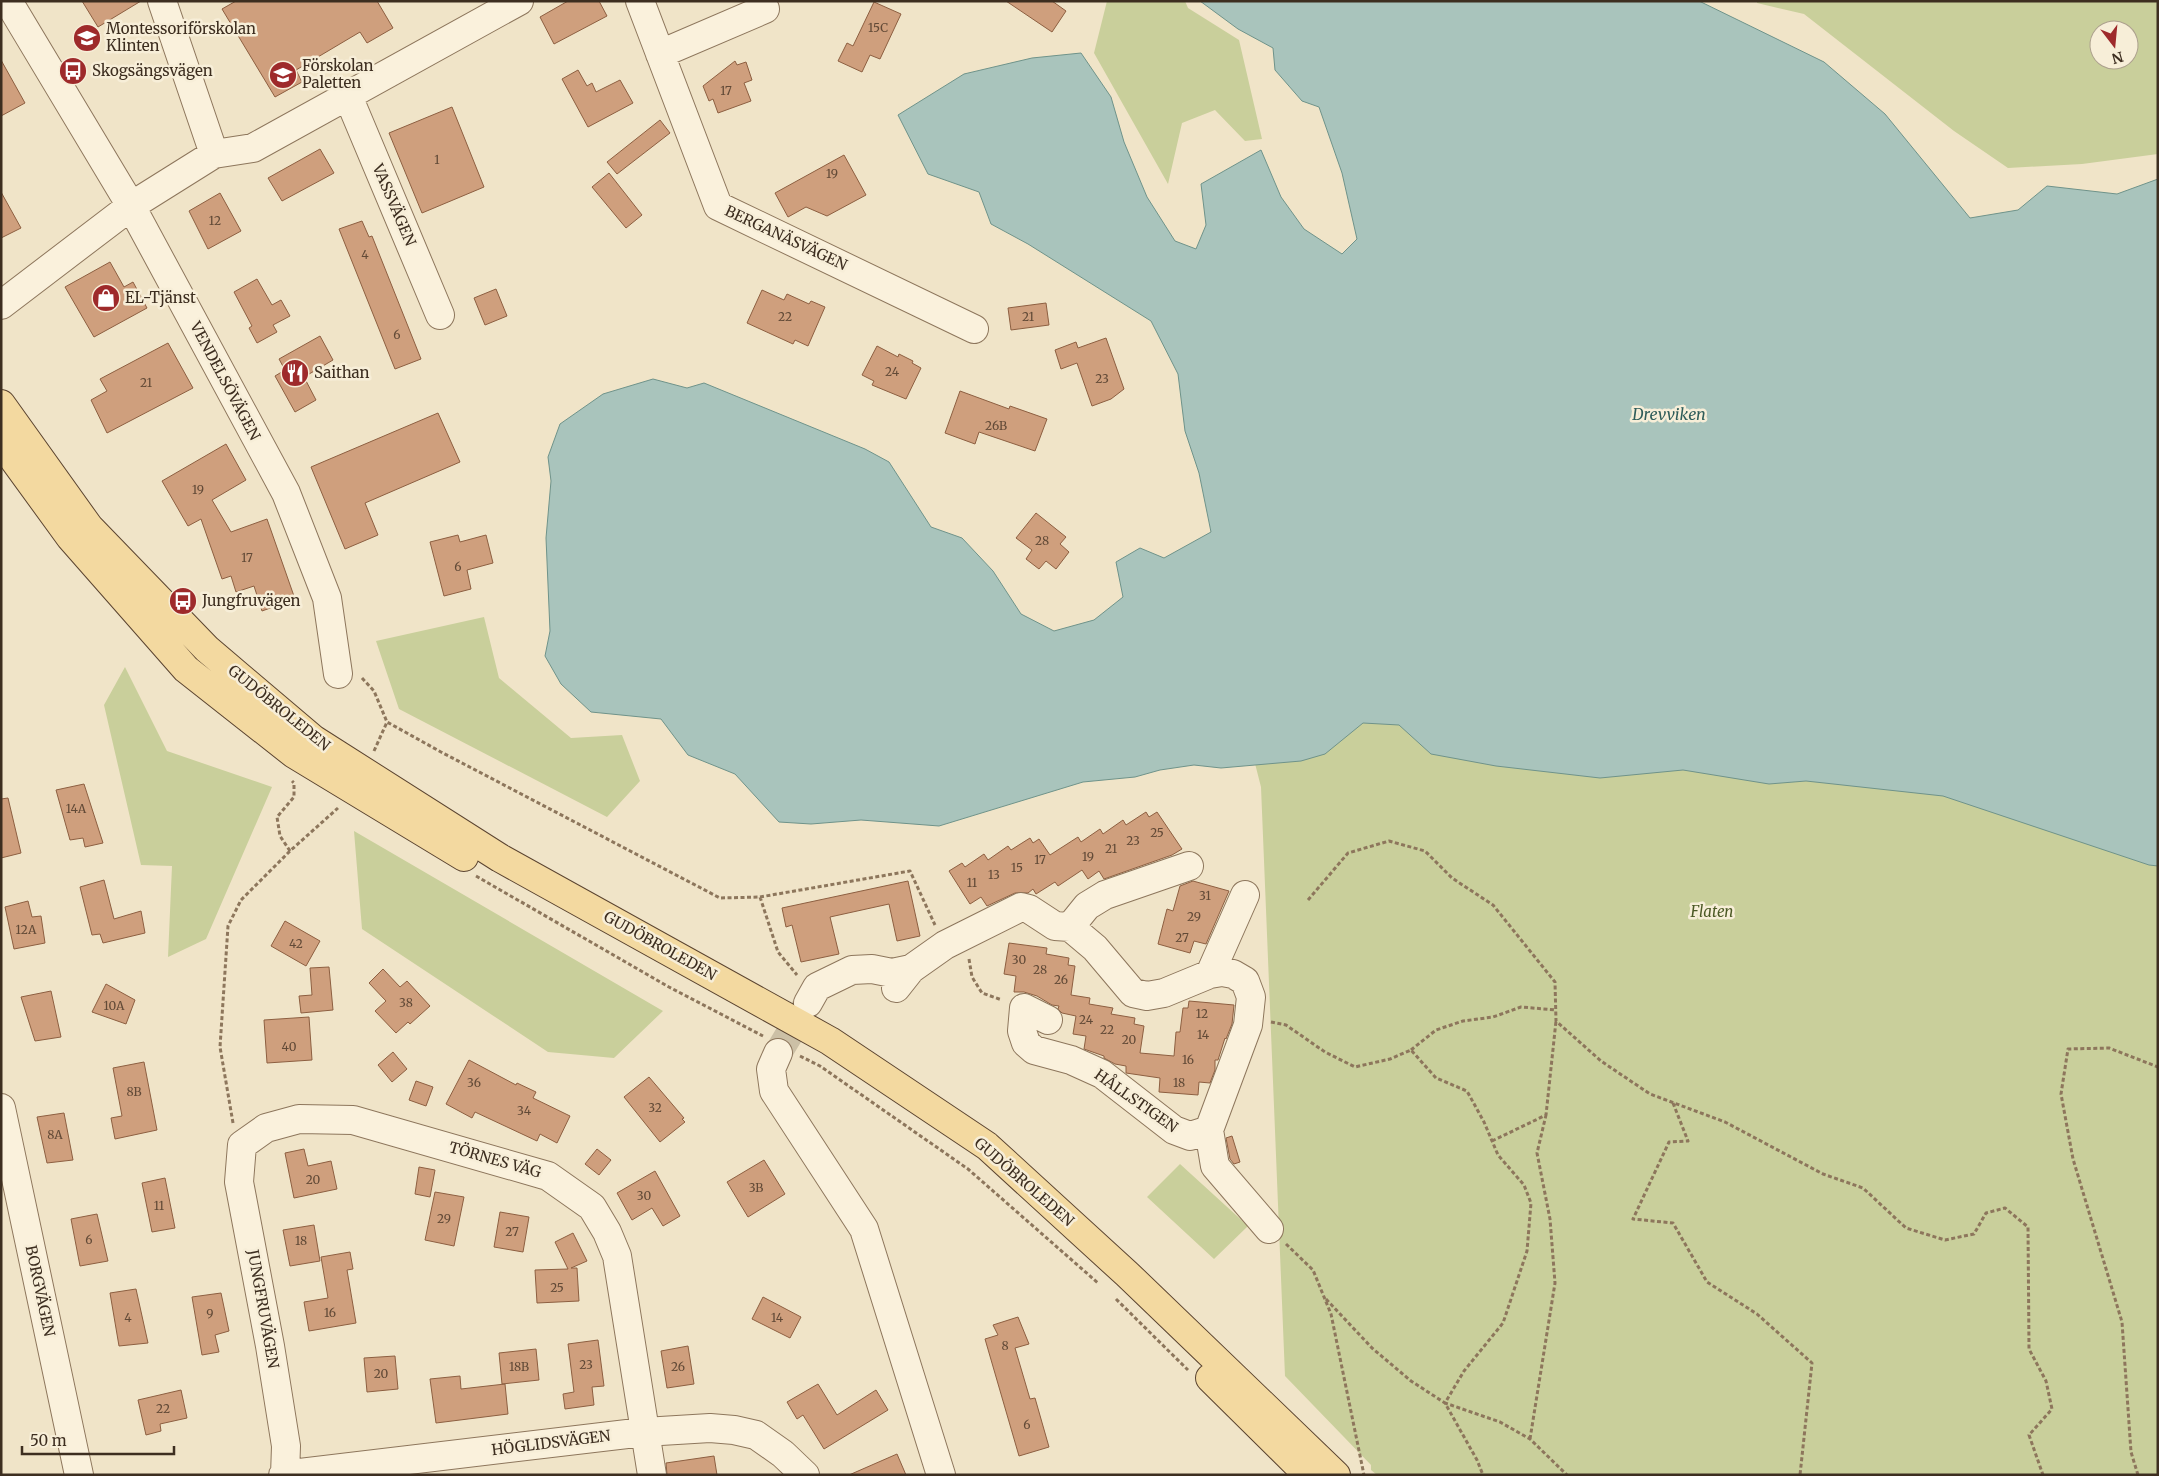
<svg xmlns="http://www.w3.org/2000/svg" width="2159" height="1476" font-family="Merriweather,serif">
<style>
.green{fill:#c9cf9b;fill-rule:evenodd}
.water{fill:#a9c4bc;stroke:#6f938a}
.building{fill:#cf9f7d;stroke:#8d5f41}
.lines{fill:none;stroke-linecap:round;stroke-linejoin:round}
.minor-tunnel{stroke:#ccc0a6;stroke-width:28;stroke-dasharray:28 14;stroke-linecap:butt}
.minor-casing{stroke:#8d765c;stroke-width:30}
.major-casing{stroke:#5b4430;stroke-width:30}
.path{stroke:#8d765c;stroke-width:3;stroke-dasharray:4 2.5;stroke-linecap:butt}
.minor{stroke:#faf1dc;stroke-width:28}
.major{stroke:#f3d9a0;stroke-width:28}
.labels{text-anchor:middle;stroke-width:5;stroke-linejoin:round;paint-order:stroke}
.number-label{font-size:12px;fill:#624a37}
.poi-label{font-size:15px;fill:#3d2e20;stroke:#f7eed8;text-anchor:start}
.street-label{font-size:15px;fill:#3d2e20;stroke:#f7eed8}
.park-label{font-size:15px;font-style:italic;fill:#4d5a26;stroke:#f7eed8}
.water-label{font-size:16px;font-style:italic;fill:#2f5d5a;stroke:#f7eed8}
</style>
<rect width="100%" height="100%" fill="#f0e4c8"/>
<!-- green -->
<path class="green" d="M1107 1H1185L1188 8 1239 40 1262 139 1245 141 1215 110 1182 123 1168 184 1094 53Z
M1757 1H2158V154L2082 164 2008 168 1954 131 1804 14 1757 3ZM2099 30H2129V60H2099Z
M2158 516V1475H1377L1371 1470V1465L1285 1376 1261 787 1224 642Z
M484 617 499 678 571 738 622 735 640 781 607 817 399 709 376 641Z
M125 667 167 751 272 787 206 939 168 957 172 866 141 865 104 705Z
M354 831 663 1011 614 1058 548 1052 362 929Z
M1180 1164 1248 1226 1214 1259 1147 1197Z"/>
<!-- water -->
<path class="water" d="M1200 1H1699L1824 62 1885 114 1970 218 2018 210 2047 186 2117 194 2158 179V866L2149 865 1943 796 1806 781 1769 784 1683 770 1600 778 1496 766 1431 754 1399 725 1363 723 1325 754 1301 761 1221 768 1194 765 1160 770 1135 777 1083 782 939 826 861 820 811 824 779 822 735 774 688 755 661 719 591 712 561 684 545 656 550 631 546 538 551 481 548 457 560 424 603 394 653 379 687 388 704 383 865 449 889 462 931 527 962 538 993 571 1021 614 1054 631 1094 620 1123 597 1116 562 1140 548 1164 558 1211 532 1199 473 1185 431 1178 374 1151 321 1028 244 991 224 979 192 928 174 898 115 964 74 1032 58 1081 53 1111 97 1124 142 1147 197 1175 241 1196 249 1206 225 1201 184 1261 150 1281 197 1304 229 1342 254 1357 239 1342 173 1319 107 1302 101 1275 70 1273 48 1238 29Z"/>
<!-- building -->
<path class="building" d="M82 1H141L98 27Z
M236 1H377L393 28 367 43 360 32 296 70 302 82 275 97 222 9Z
M568 1H599L607 16 554 44 540 17Z
M1006 1H1052L1066 11 1052 32Z
M874 2 901 14 880 59 870 55 862 72 838 61 847 43 853 46Z
M1 60 25 103 1 116Z
M735 61 737 65 746 62 752 80 744 83 751 101 718 113 713 99 709 101 703 86Z
M578 70 587 86 592 83 596 92 620 80 633 103 588 127 562 79Z
M452 107 484 187 422 213 389 133Z
M660 120 670 133 617 174 607 162Z
M320 149 334 173 282 201 268 178Z
M844 155 866 195 827 216 806 207 788 217 775 193Z
M609 173 642 215 626 228 592 187Z
M1 192 21 228 1 238Z
M220 193 241 231 208 249 189 211Z
M362 221 369 237 372 236 421 359 395 369 339 229Z
M110 262 124 287 133 282 147 308 94 337 65 287Z
M257 279 272 305 281 300 290 316 273 325 277 332 257 343 249 328 252 326 234 292Z
M496 289 507 316 485 325 474 298Z
M762 290 784 300 787 294 809 304 811 301 825 307 808 346 795 340 793 344 747 323Z
M1046 303 1049 325 1011 330 1008 308Z
M320 336 333 360 304 377 316 400 295 412 275 376 285 370 279 359Z
M1106 338 1124 389 1111 399 1092 406 1077 363 1061 369 1055 350 1076 342 1078 348Z
M168 343 193 388 107 433 91 400 107 391 100 379Z
M877 346 898 357 899 354 913 361 912 363 921 368 906 399 872 385 874 381 862 375Z
M960 391 1009 409 1010 406 1047 419 1035 451 979 432 975 444 945 433Z
M438 413 460 462 365 503 378 535 345 549 311 467Z
M226 444 246 480 212 500 231 532 267 519 295 599 262 611 254 586 236 592 231 576 222 579 201 519 188 526 162 481Z
M1036 513 1066 537 1060 544 1069 552 1056 569 1046 561 1039 569 1026 559 1032 550 1016 538Z
M458 535 460 542 486 535 493 563 467 570 471 589 444 596 430 542Z
M84 784 103 843 85 847 83 838 70 840 56 790Z
M8 798 21 853 1 858V799Z
M1146 812 1149 817 1157 812 1182 849 1172 855 1104 879 1099 871 1088 879 1082 870 1058 886 1055 882 1036 894 1033 889 1028 893H1015L987 906 981 897 970 904 949 871 962 863 965 867 984 854 988 860 1008 846 1011 850 1030 838 1033 843 1039 839 1050 855 1078 837 1081 842 1100 829 1103 834 1123 820 1126 825Z
M104 880 114 919 141 911 145 933 103 943 100 934 92 935 80 887Z
M908 881 920 936 897 941 889 904 830 917 839 954 801 962 792 925 786 927 782 908Z
M1193 881 1229 891 1206 944 1194 941 1190 953 1158 944 1167 909 1173 911 1180 886Z
M28 901 32 917 41 916 45 943 14 949 5 907Z
M285 921 320 941 306 966 271 946Z
M1009 943 1047 948 1046 954 1069 958 1068 965 1075 966 1071 995 1090 998 1089 1004 1113 1008 1111 1014 1135 1018 1134 1024 1144 1026 1140 1053 1174 1056 1176 1032H1180L1183 1008H1188L1189 1001 1234 1005 1232 1024 1226 1039 1225 1038 1218 1060H1215V1070L1210 1083 1199 1082 1198 1095 1159 1092 1160 1078 1126 1073V1066L1115 1064 1104 1058V1056L1084 1049 1086 1036 1073 1034 1076 1016 1062 1013 1058 1009 1059 1006 1052 1005 1037 996 1024 992H1014L1016 976 1004 974Z
M329 967 333 1010 301 1013 299 996 312 995 310 968Z
M383 969 400 987 407 981 430 1006 410 1024 408 1022 396 1033 375 1011 386 1001 369 983Z
M106 984 135 1000 126 1024 92 1012Z
M51 991 61 1037 35 1041 21 997Z
M309 1017 312 1060 267 1063 264 1020Z
M393 1052 407 1069 392 1082 378 1065Z
M469 1060 516 1085 517 1083 536 1092 533 1098 570 1116 557 1143 540 1134 537 1141 475 1112 472 1118 446 1104Z
M144 1062 157 1130 115 1139 111 1118 122 1116 113 1068Z
M649 1077 684 1118 682 1119 685 1122 660 1142 624 1097Z
M416 1081 433 1087 426 1106 409 1100Z
M64 1113 73 1160 47 1163 37 1117Z
M1232 1136 1240 1162 1234 1164 1230 1159 1226 1138Z
M304 1149 308 1166 331 1161 337 1189 294 1198 285 1153Z
M597 1149 611 1160 599 1175 585 1164Z
M764 1160 785 1194 748 1217 727 1182Z
M419 1167 435 1170 430 1197 415 1194Z
M655 1171 680 1216 663 1226 652 1208 632 1220 617 1193Z
M165 1178 175 1228 152 1232 142 1183Z
M435 1192 464 1197 454 1246 425 1240Z
M500 1212 529 1217 523 1252 494 1247Z
M97 1214 108 1261 80 1266 71 1219Z
M314 1225 320 1261 290 1266 283 1230Z
M573 1233 587 1261 571 1268H577L579 1301 537 1303 535 1270 568 1269 555 1242Z
M350 1252 353 1269 347 1270 356 1323 309 1331 304 1302 328 1298 321 1257Z
M136 1289 148 1343 119 1346 110 1293Z
M221 1293 229 1331 215 1335 219 1352 202 1355 192 1297Z
M763 1297 801 1317 790 1338 752 1319Z
M1018 1317 1029 1344 1015 1348 1030 1399 1035 1398 1049 1447 1019 1456 985 1339 998 1335 993 1325Z
M598 1340 604 1386 592 1387 594 1405 565 1409 563 1394 574 1392 568 1344Z
M688 1346 694 1384 667 1388 661 1351Z
M536 1349 539 1380 502 1384 499 1353Z
M395 1356 398 1389 367 1392 364 1358Z
M460 1376 461 1389 505 1384 508 1414 436 1423 430 1379Z
M818 1384 837 1415 876 1390 888 1410 824 1449 803 1415 797 1419 787 1402Z
M181 1390 187 1418 160 1424 161 1431 146 1435 138 1400Z
M897 1454 906 1475H849Z
M714 1456 717 1475H667L666 1463Z"/>
<g class="lines">
<!-- minor-tunnel -->
<path class="minor-tunnel" d="M778 1053 808 1003"/>
<defs>
<path id="minor" d="M8 1 131 206 286 493 327 598 338 674
M640 1 718 206 974 329
M660 54 765 9
M348 96 440 315
M214 154 253 148 519 1
M1 305 131 206 214 154 162 1
M1070 927 1087 906 1105 895 1189 866
M1210 974 1245 895
M896 988 911 969 945 945 1021 907 1029 909 1055 926 1070 927 1095 948 1133 993 1147 996 1164 993 1210 974 1222 972 1233 974 1245 981 1251 997 1248 1025 1209 1130 1190 1136 1174 1130 1102 1074 1071 1060 1034 1050 1026 1043 1022 1031 1024 1008 1048 1020
M808 1003 817 987 852 970 872 969 892 973 911 969
M778 1053 771 1069 774 1091 864 1229 941 1475
M1 1108 79 1475
M1209 1130 1215 1166 1269 1229
M283 1475 644 1432 710 1428 734 1430 756 1435 783 1454 805 1475
M285 1475 286 1446 270 1346 239 1182 242 1145 266 1128 299 1119 353 1120 548 1176 592 1207 607 1232 617 1256 652 1475"/>
<path id="major" d="M1 404 89 527 207 649 313 739 500 858 830 1041 987 1146 1127 1274 1336 1475
M1 442 70 537 186 669 294 754 464 857
M1210 1378 1308 1475"/>
</defs>
<!-- minor casing -->
<use href="#minor" class="minor-casing"/>
<!-- major casing -->
<use href="#major" class="major-casing"/>
<!-- path -->
<path class="path" d="M362 678 374 691 387 722 441 752 720 898 760 897 778 952 797 975
M374 751 387 722
M290 851 280 836 277 817 294 797V783L292 781
M476 876 669 987 763 1036
M760 897 910 871 935 925
M1308 900 1348 853 1389 841 1425 851 1452 878 1493 905 1555 982 1556 1021 1601 1061 1650 1094 1725 1122 1823 1174 1863 1188 1906 1228 1945 1240 1974 1234 1986 1213 2005 1208 2028 1227 2029 1349 2046 1381 2052 1409 2029 1435 2043 1475
M969 959 972 977 982 993 1002 1000
M1271 1022 1286 1025 1325 1052 1355 1067 1390 1059 1411 1050 1436 1078 1467 1091 1484 1122 1498 1155 1524 1185 1531 1203 1527 1251 1503 1323 1464 1371 1445 1403 1500 1422 1530 1439 1567 1475
M1411 1050 1436 1030 1463 1021 1493 1017 1521 1007 1556 1010
M800 1056 820 1066 968 1169 1098 1283
M1673 1103 1688 1141 1669 1142 1633 1219 1673 1223 1707 1282 1757 1314 1812 1363 1800 1475
M233 1123 220 1047 228 926 241 900 290 851 338 808
M1492 1141 1546 1115 1556 1021
M1286 1244 1313 1270 1331 1314 1364 1475
M1116 1299 1188 1370
M1326 1299 1372 1348 1411 1381 1445 1403 1477 1460 1483 1475
M1530 1439 1555 1283 1550 1219 1537 1153 1546 1115
M2138 1475 2131 1452 2122 1322 2073 1159 2061 1094 2068 1049 2109 1048 2158 1067"/>
<!-- minor -->
<use href="#minor" class="minor"/>
<!-- major -->
<use href="#major" class="major"/>
</g>
<!-- icons -->
<defs>
<symbol id="school-disc" viewBox="-11 -11 22 22"><circle r="9.5" fill="#9e2a2b" stroke="#f7eed8"/><path d="M0-5L7-2L0 1L-7-2ZM-4 1L0 2.5L4 1V4Q0 6-4 4Z" fill="#fff"/></symbol>
<symbol id="bus-disc" viewBox="-11 -11 22 22"><circle r="9.5" fill="#9e2a2b" stroke="#f7eed8"/><path d="M-5-6H5V4H4V6H2V4H-2V6H-4V4H-5ZM-3.5-4V0h7V-4ZM-3.5 1.2v1.5H-2V1.2ZM2 1.2v1.5H3.5V1.2Z" fill="#fff"/></symbol>
<symbol id="shop-disc" viewBox="-11 -11 22 22"><circle r="9.5" fill="#9e2a2b" stroke="#f7eed8"/><path d="M-5-2.5h2.3a2.7 3.5 0 0 1 5.4 0H5L5.5 6h-11ZM-1.5-2.5h3a1.5 2.3 0 0 0-3 0Z" fill="#fff"/></symbol>
<symbol id="restaurant-disc" viewBox="-11 -11 22 22"><circle r="9.5" fill="#9e2a2b" stroke="#f7eed8"/><path d="M-5-6h1v4h1v-4h1v4h1v-4h1v5L-1.5 .5V6h-2V.5L-5-1ZM5-6V6H3V1.5H1.5Q1.5-4 5-6Z" fill="#fff"/></symbol>
</defs>
<g fill-rule="evenodd">
<use href="#school-disc" x="71" y="22" width="32" height="32"/>
<use href="#bus-disc" x="57" y="55" width="32" height="32"/>
<use href="#school-disc" x="267" y="59" width="32" height="32"/>
<use href="#shop-disc" x="90" y="282" width="32" height="32"/>
<use href="#restaurant-disc" x="279" y="357" width="32" height="32"/>
<use href="#bus-disc" x="167" y="585" width="32" height="32"/>
</g>
<g class="labels">
<!-- number labels -->
<g class="number-label">
<text x="878" y="32">15C</text>
<text x="726" y="95">17</text>
<text x="437" y="164">1</text>
<text x="832" y="178">19</text>
<text x="215" y="225">12</text>
<text x="365" y="259">4</text>
<text x="785" y="321">22</text>
<text x="1028" y="321">21</text>
<text x="397" y="339">6</text>
<text x="892" y="376">24</text>
<text x="1102" y="383">23</text>
<text x="146" y="387">21</text>
<text x="996" y="430">26B</text>
<text x="198" y="494">19</text>
<text x="1042" y="545">28</text>
<text x="247" y="562">17</text>
<text x="458" y="571">6</text>
<text x="76" y="813">14A</text>
<text x="1157" y="837">25</text>
<text x="1133" y="845">23</text>
<text x="1111" y="853">21</text>
<text x="1088" y="861">19</text>
<text x="1040" y="864">17</text>
<text x="1017" y="872">15</text>
<text x="994" y="879">13</text>
<text x="972" y="887">11</text>
<text x="1205" y="900">31</text>
<text x="1194" y="921">29</text>
<text x="26" y="934">12A</text>
<text x="1182" y="942">27</text>
<text x="296" y="948">42</text>
<text x="1019" y="964">30</text>
<text x="1040" y="974">28</text>
<text x="1061" y="984">26</text>
<text x="406" y="1007">38</text>
<text x="114" y="1010">10A</text>
<text x="1202" y="1018">12</text>
<text x="1086" y="1024">24</text>
<text x="1107" y="1034">22</text>
<text x="1203" y="1039">14</text>
<text x="1129" y="1044">20</text>
<text x="289" y="1051">40</text>
<text x="1188" y="1064">16</text>
<text x="474" y="1087">36</text>
<text x="1179" y="1087">18</text>
<text x="134" y="1096">8B</text>
<text x="655" y="1112">32</text>
<text x="524" y="1115">34</text>
<text x="55" y="1139">8A</text>
<text x="313" y="1184">20</text>
<text x="756" y="1192">3B</text>
<text x="644" y="1200">30</text>
<text x="159" y="1210">11</text>
<text x="444" y="1223">29</text>
<text x="512" y="1236">27</text>
<text x="89" y="1244">6</text>
<text x="301" y="1245">18</text>
<text x="557" y="1292">25</text>
<text x="330" y="1317">16</text>
<text x="210" y="1318">9</text>
<text x="128" y="1322">4</text>
<text x="777" y="1322">14</text>
<text x="1005" y="1350">8</text>
<text x="586" y="1369">23</text>
<text x="519" y="1371">18B</text>
<text x="678" y="1371">26</text>
<text x="381" y="1378">20</text>
<text x="163" y="1413">22</text>
<text x="1027" y="1429">6</text>
</g>
<!-- poi labels -->
<g class="poi-label">
<text x="106" y="34">Montessoriförskolan<tspan x="106" dy="17">Klinten</tspan></text>
<text x="302" y="71">Förskolan<tspan x="302" dy="17">Paletten</tspan></text>
<text x="92" y="76">Skogsängsvägen</text>
<text x="125" y="303">EL-Tjänst</text>
<text x="314" y="378">Saithan</text>
<text x="202" y="606">Jungfruvägen</text>
</g>
<!-- street labels -->
<g class="street-label">
<text transform="translate(394 205) rotate(67)" y="5">VASSVÄGEN</text>
<text transform="translate(786 238) rotate(25)" y="5">BERGANÄSVÄGEN</text>
<text transform="translate(225 381) rotate(62)" y="5">VENDELSÖVÄGEN</text>
<text transform="translate(279 708) rotate(39)" y="5">GUDÖBROLEDEN</text>
<text transform="translate(660 946) rotate(29)" y="5">GUDÖBROLEDEN</text>
<text transform="translate(1136 1101) rotate(35)" y="5">HÅLLSTIGEN</text>
<text transform="translate(495 1160) rotate(16)" y="5">TÖRNES VÄG</text>
<text transform="translate(1024 1182) rotate(41)" y="5">GUDÖBROLEDEN</text>
<text transform="translate(40 1291) rotate(78)" y="5">BORGVÄGEN</text>
<text transform="translate(263 1309) rotate(80)" y="5">JUNGFRUVÄGEN</text>
<text transform="translate(551 1443) rotate(-7)" y="5">HÖGLIDSVÄGEN</text>
</g>
<!-- park labels -->
<g class="park-label">
<text x="1712" y="917">Flaten</text>
</g>
<!-- water labels -->
<g class="water-label">
<text x="1669" y="420">Drevviken</text>
</g>
</g>
<!-- border -->
<rect width="2159" height="1476" fill="none" stroke="#3d2e20" stroke-width="5"/>
<!-- north arrow -->
<g transform="translate(2114 45) rotate(164)"><circle r="24" fill="#f7eed8" stroke="#ada18e"/>
<path d="M0-4L9 19L0 12L-9 19Z" fill="#9e2a2b"/>
<text y="-8" font-size="14" font-weight="bold" text-anchor="middle" fill="#3d2e20">N</text>
</g>
<!-- scale -->
<path d="M22 1446v8h152v-8" fill="none" stroke="#3d2e20" stroke-width="2.5"/>
<text x="30" y="1446" font-size="15" fill="#3d2e20" stroke="#f7eed8" stroke-width="4" paint-order="stroke">50 m</text>
</svg>
